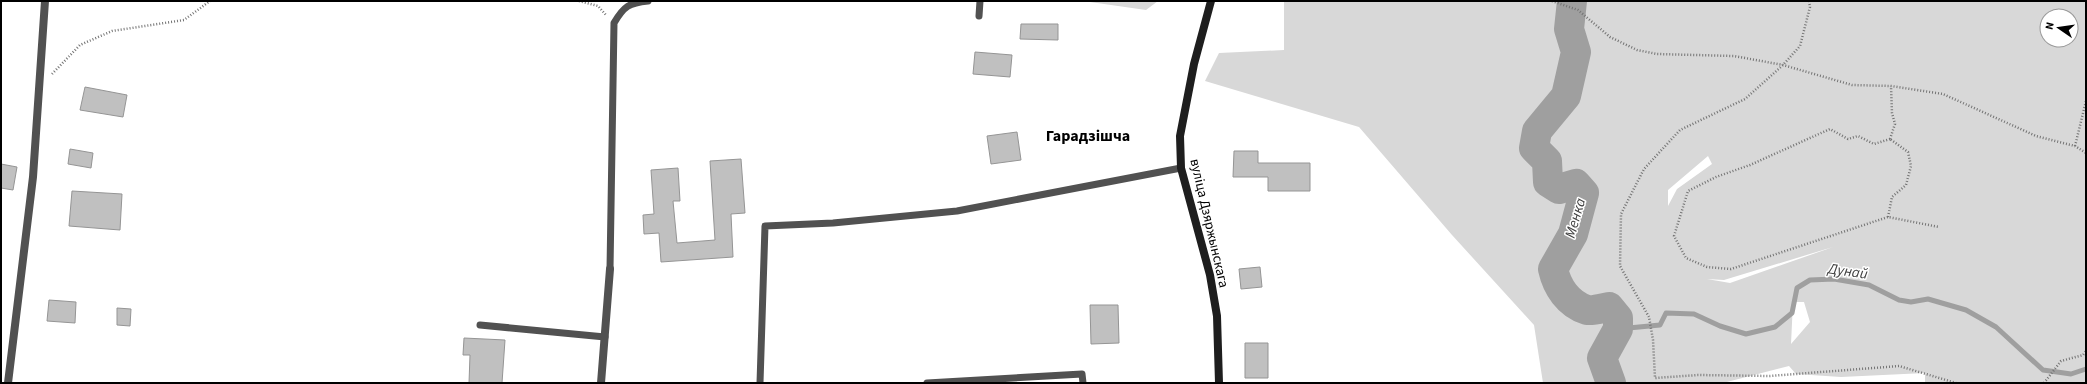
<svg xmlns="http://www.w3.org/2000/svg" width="2087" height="384" font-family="'Source Sans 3',sans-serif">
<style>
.green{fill:#d8d8d8;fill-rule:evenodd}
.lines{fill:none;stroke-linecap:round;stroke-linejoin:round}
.stream{stroke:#9f9f9f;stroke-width:5}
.river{stroke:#9f9f9f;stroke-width:30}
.building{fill:#c0c0c0;stroke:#959595}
.path{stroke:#737373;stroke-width:2.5;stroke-dasharray:1 2;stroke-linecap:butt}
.lane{stroke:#515151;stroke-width:7}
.street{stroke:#515151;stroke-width:8}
.secondary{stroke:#1e1e1e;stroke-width:8}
.labels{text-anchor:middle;stroke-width:3;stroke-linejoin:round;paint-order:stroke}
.street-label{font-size:14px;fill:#000;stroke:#fff}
.water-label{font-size:15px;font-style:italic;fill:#404040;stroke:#fff}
.quarter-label{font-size:16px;font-weight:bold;fill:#000;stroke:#fff}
</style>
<rect width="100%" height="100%" fill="#fff"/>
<!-- green -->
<path class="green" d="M1083 1H1158L1146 10Z
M1292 1H2086V383H1925V373L1841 377 1796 374 1789 366 1723 383H1543L1534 325 1452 235 1359 127 1205 81 1219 53 1284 50V2ZM2047 16H2071V40H2047ZM1708 156 1712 164 1677 189 1668 206V190ZM1833 247 1730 283 1707 279 1724 280ZM1793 302H1804L1810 322 1791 344Z"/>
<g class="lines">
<!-- stream -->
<path class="stream" d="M1618 329 1660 325 1666 313 1694 314 1720 326 1746 334 1775 327 1792 313 1797 288 1810 280 1834 279 1869 285 1899 300 1911 302 1928 299 1966 310 1996 327 2043 370 2071 374 2086 369"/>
<!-- river -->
<path class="river" d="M1572 1 1569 29 1576 52 1566 96 1537 131 1534 148 1547 161 1548 182 1559 189 1576 184 1584 193 1573 234 1553 269C1557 287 1568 304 1587 310 1593 311 1603 308 1609 307L1618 318V329L1602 358 1611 383"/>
</g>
<!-- building -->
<path class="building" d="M1021 24H1058V40L1020 39Z
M975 52 1012 55 1010 77 973 74Z
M85 87 127 95 123 117 80 110Z
M1017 132 1021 160 991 164 987 136Z
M70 149 93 153 91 168 68 164Z
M1234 151H1258V163H1310V191H1268V177H1233Z
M741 159 745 213 731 214 733 257 661 262 659 233 644 234 643 215 654 214 651 170 678 168 680 201H673L677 243 715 240 710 161Z
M1 164 17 167 13 190 1 188Z
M72 191 122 194 120 230 69 226Z
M1260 267 1262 287 1241 289 1239 269Z
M49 300 76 302 75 323 47 321Z
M1090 305H1118L1119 343 1091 344Z
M117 308 131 309 130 326 117 325Z
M464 338 505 340 502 383H469L470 355H463Z
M1245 343H1268V378H1245Z"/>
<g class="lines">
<!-- path -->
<path class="path" d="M579 1 598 6 606 15
M1552 1 1578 10 1610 37 1637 50 1657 54 1734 56 1783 65 1852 85 1891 86 1943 94 2036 136 2075 146 2086 153
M1809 1 1810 7 1800 46 1783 65 1745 99 1680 130 1644 169 1621 214 1620 266 1649 317 1653 340 1655 378 1698 375 1770 376 1899 366 1956 383
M52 74 80 45 112 31 184 20 210 1
M1890 139 1874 144 1858 136 1848 139 1830 129 1750 165 1716 177 1688 191 1674 236 1686 258 1707 267 1731 269 1888 217 1939 227
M1890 139 1895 124 1892 113 1891 86
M2075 146 2086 101
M1888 217 1892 197 1906 185 1911 166 1908 152 1890 139
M2044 383 2061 361 2083 355 2086 351"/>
<!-- lane -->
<path class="lane" d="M979 16 980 1
M610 269 614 23C624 6 629 3 648 1
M480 325 605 337
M760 383 765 226 833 223 957 211 1181 168
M927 383 1082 374 1083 383"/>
<!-- street -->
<path class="street" d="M8 383 33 177 45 1
M601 383 610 269"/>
<!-- secondary -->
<path class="secondary" d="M1211 1 1194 64 1180 136 1181 168 1210 275 1217 316 1219 383"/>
</g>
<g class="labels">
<!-- street labels -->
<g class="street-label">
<text transform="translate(1210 223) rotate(77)" y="5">вуліца Дзяржынскага</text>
</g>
<!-- water labels -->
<g class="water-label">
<text transform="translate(1575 218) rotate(-74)" y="5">Менка</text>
<text transform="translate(1848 271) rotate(8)" y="5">Дунай</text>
</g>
<!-- quarter labels -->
<g class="quarter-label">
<text x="1088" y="141">Гарадзішча</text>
</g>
</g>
<!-- border -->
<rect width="2087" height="384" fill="none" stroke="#000000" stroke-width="4"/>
<!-- north arrow -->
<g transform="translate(2059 28) rotate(283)"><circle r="19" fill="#ffffff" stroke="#999999"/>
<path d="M0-3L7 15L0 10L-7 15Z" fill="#000000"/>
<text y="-6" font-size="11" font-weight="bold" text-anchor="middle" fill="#000000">N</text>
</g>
</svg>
